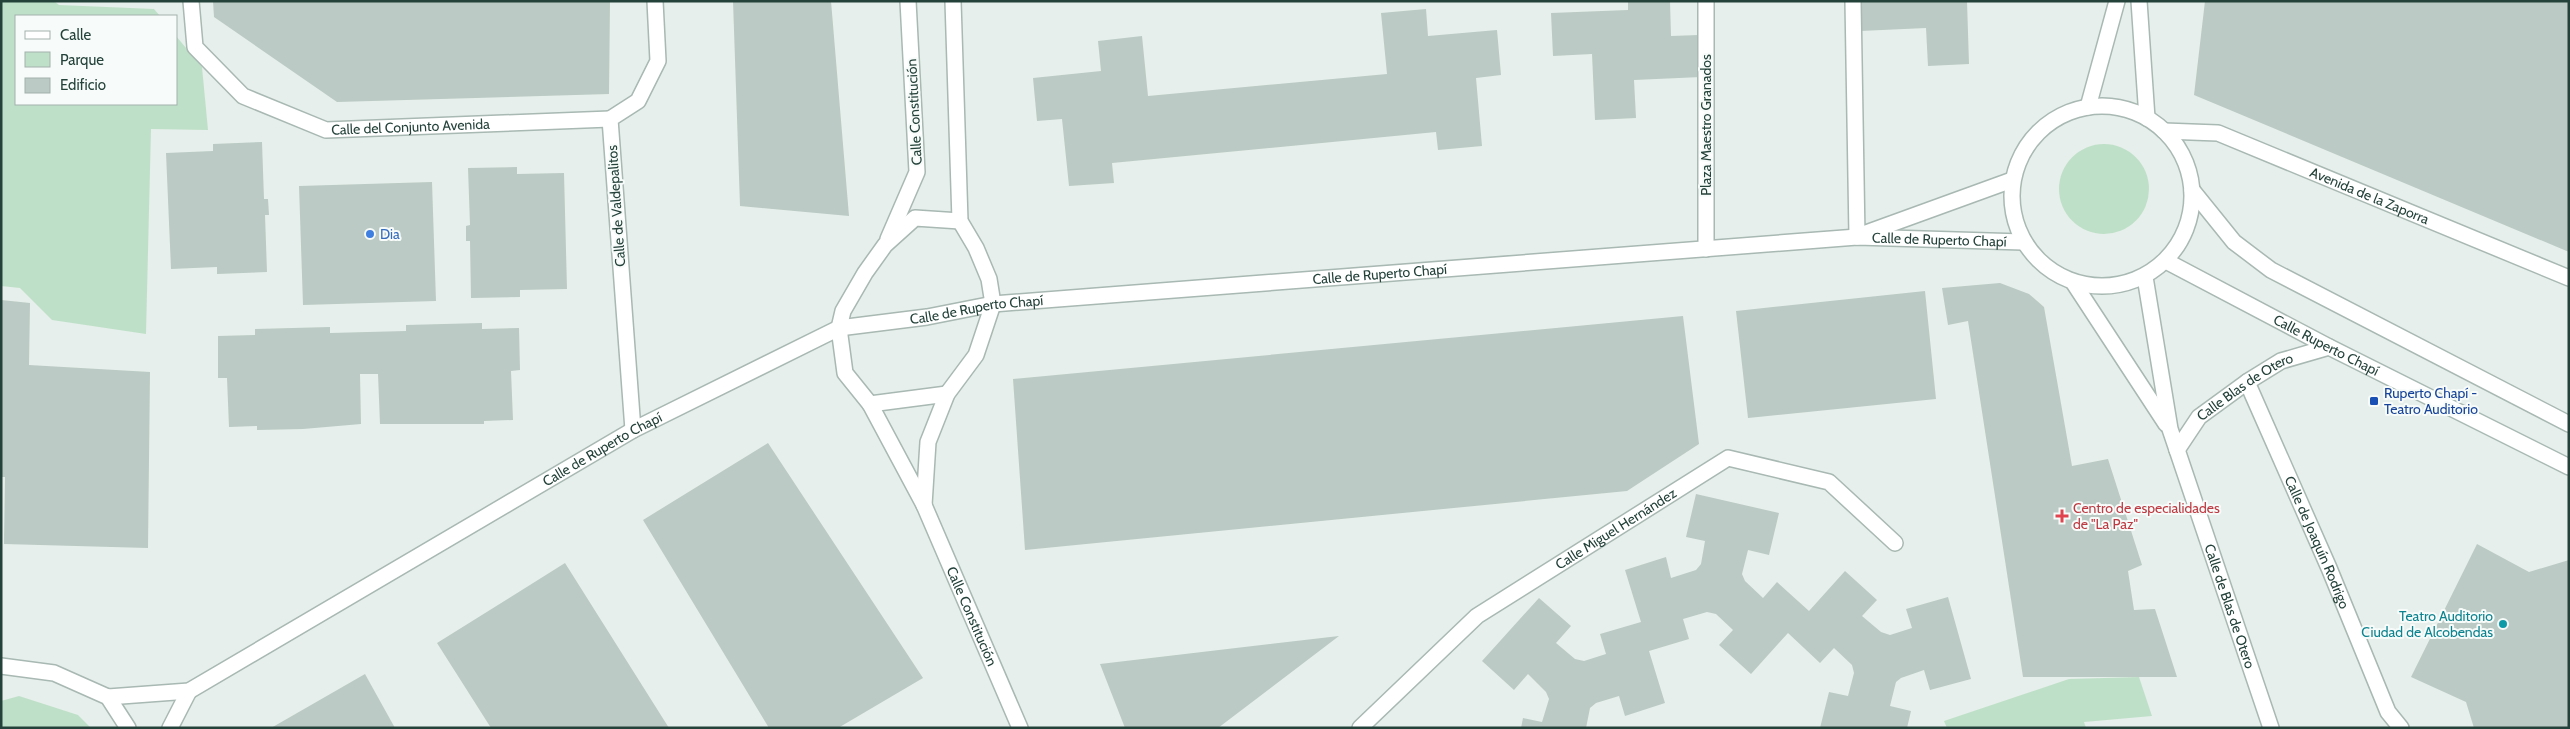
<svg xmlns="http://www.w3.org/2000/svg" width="2570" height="729" font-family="Cabin,sans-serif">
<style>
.green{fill:#bfe0c8}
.building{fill:#bbcac4}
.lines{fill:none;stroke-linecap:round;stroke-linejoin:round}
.minor-casing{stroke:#a8b8b2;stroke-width:18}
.minor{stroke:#fff;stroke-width:15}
.shop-dot{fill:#3f7fe0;stroke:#f7fbf9;stroke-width:2}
.transit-dot{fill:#1a4fb4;stroke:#f7fbf9;stroke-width:2}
.health-dot{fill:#e0444e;stroke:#f7fbf9;stroke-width:2}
.culture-dot{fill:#0f9aa8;stroke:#f7fbf9;stroke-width:2}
.labels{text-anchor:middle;stroke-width:4;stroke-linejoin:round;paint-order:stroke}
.street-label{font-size:14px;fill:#24423a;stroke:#f7fbf9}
.shop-label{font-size:14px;fill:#366cbe;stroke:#f7fbf9;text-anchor:start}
.transit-label{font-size:14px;fill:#164399;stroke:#f7fbf9;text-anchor:start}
.health-label{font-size:14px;fill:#be3a42;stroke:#f7fbf9;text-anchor:start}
.culture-label{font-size:14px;fill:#0d838f;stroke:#f7fbf9;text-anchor:end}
</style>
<rect width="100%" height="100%" fill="#e6efeb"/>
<!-- green -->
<path class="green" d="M1 1H54L59 5 154 9 160 16H16V104H176V36L202 67 208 130 151 129 146 334 52 320 20 288 1 286Z
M2059 189a45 45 0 1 1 90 0a45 45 0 1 1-90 0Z
M2139 677 2152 716 2084 722 2086 728H1947L1944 721 2069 679Z
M19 696 78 715 91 728H1V701Z"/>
<!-- building -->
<path class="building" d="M213 1H610L609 94 337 102 214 17Z
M733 1H831L849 216 740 206Z
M1628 1H1670L1671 36 1699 35 1701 77 1634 80 1636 118 1595 120 1592 54 1553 56 1551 13 1628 10Z
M1859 1H1967L1969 64 1928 66 1926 28 1860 31Z
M2205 1H2569V252L2194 95Z
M1426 9 1428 36 1497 30 1501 75 1476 78 1482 146 1438 150 1436 132 1112 163 1114 183 1069 186 1062 119 1037 121 1033 78 1101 71 1098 41 1142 36 1148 96 1387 74 1381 13Z
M262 142 264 199H268L269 215H265L267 272 217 274V267L171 269 166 153 213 151V144Z
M517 167V174L564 173 567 289 520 290V297L471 298 470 241H466V226L470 225 468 168Z
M432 182 436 301 303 305 299 186Z
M2000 283 2029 294 2044 307 2072 466 2108 459 2142 565 2128 571 2134 610 2155 609 2177 677H2023L1968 321 1948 325 1942 288Z
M1925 291 1936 399 1748 418 1736 311Z
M1 300 30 303 29 365 150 372 148 548 4 544 5 477H1Z
M1683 316 1699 444 1627 491 1025 550 1013 379Z
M482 323V329L519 328 520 370 511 371 513 420 484 421V424H380L378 374H360L361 424 303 429 257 430V426L229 427 227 378H218V336L255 335V329L330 327V333L406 331V325Z
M768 443 923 678 838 728H769L643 520Z
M1696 494 1779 513 1769 555 1748 550 1742 574 1745 581 1763 598 1777 582 1809 611 1845 571 1877 600 1862 616 1881 632 1890 635 1912 628 1906 609 1948 597 1971 679 1930 690 1924 670 1901 678 1896 682 1890 706 1911 711 1907 728H1820L1829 692 1848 696 1854 673 1852 665 1834 648 1820 663 1788 633 1751 674 1719 645 1733 630 1716 614 1707 612 1683 619 1689 639 1649 651 1665 703 1625 716 1619 696 1596 703 1590 708 1586 728H1521L1523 718 1542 722 1549 699 1546 692 1528 674 1514 690 1482 661 1539 598 1571 626 1556 643 1575 659 1584 661 1606 654 1600 634 1641 622 1625 570 1666 557 1671 578 1696 570 1701 564 1705 541 1686 537Z
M2477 544 2529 572 2569 560V728H2474L2466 702 2411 677Z
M565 563 669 728H491L437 643Z
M1339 636 1218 728H1125L1100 664Z
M365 674 395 728H271Z"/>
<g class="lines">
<defs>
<g id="minor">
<path id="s1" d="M191 1 195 47 243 96 326 130 610 119"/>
<path d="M1853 1 1857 237"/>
<path d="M2139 1 2147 118"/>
<circle cx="2102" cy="196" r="90"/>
<path d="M2088 107 2117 1"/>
<path id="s2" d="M2164 131 2218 133 2569 278"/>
<path d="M2192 190 2234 242 2271 270 2569 424"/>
<path id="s3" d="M960 221 915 218 885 245 865 273 843 311 839 328 845 373 870 404 924 505 1020 728"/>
<path d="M1866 233 2012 180"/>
<path d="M888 239 917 172 908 1"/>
<path d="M1706 249V1"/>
<path id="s4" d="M2166 261 2329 347 2569 467"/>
<path id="s5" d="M2145 277 2170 429 2271 728"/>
<path d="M2073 282 2166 424"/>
<path id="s6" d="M2247 382 2329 568 2388 712 2401 728"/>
<path d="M870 404 947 394"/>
<path d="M633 430 610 119 638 101 658 61 655 1"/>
<path id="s7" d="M2177 450 2199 417 2247 382 2281 361 2329 347"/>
<path d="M924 505 928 442 947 394 976 355 993 304 989 279 976 248 960 221 953 1"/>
<path d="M1 666 54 673 108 697 128 728"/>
<path id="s8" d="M108 697 189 691 633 430 839 328 927 317 993 304 1857 237 2023 242"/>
<path d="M170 728 189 691"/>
<path id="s9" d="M1360 728 1477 616 1728 458 1829 482 1895 543"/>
</g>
</defs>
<!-- minor casing -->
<use href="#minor" class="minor-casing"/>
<!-- minor -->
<use href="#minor" class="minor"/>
</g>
<!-- markers -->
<circle class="shop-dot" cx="370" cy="234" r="5"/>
<rect class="transit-dot" x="2369" y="396" width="10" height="10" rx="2.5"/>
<path class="health-dot" d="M2059.5 508.5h5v5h5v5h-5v5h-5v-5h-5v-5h5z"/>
<circle class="culture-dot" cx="2503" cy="624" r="5"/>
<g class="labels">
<!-- street labels -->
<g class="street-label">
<text transform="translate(914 112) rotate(-93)" y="5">Calle Constitución</text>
<text transform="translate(1706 125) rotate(-90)" y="5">Plaza Maestro Granados</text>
<text dy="5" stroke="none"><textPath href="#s1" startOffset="289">Calle del Conjunto Avenida</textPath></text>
<text dy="5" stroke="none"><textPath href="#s2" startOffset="218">Avenida de la Zaporra</textPath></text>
<text transform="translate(616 206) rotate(-94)" y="5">Calle de Valdepalitos</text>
<text dy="5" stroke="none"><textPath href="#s8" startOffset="1931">Calle de Ruperto Chapí</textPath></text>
<text dy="5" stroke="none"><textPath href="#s8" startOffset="1370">Calle de Ruperto Chapí</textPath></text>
<text dy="5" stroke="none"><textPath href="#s8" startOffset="965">Calle de Ruperto Chapí</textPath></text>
<text dy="5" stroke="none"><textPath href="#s4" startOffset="181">Calle Ruperto Chapí</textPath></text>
<text dy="5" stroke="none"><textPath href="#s7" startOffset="95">Calle Blas de Otero</textPath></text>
<text dy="5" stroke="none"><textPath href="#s8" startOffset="560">Calle de Ruperto Chapí</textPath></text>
<text dy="5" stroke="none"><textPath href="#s9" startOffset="326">Calle Miguel Hernández</textPath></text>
<text dy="5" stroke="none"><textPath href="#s6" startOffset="175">Calle de Joaquín Rodrigo</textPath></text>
<text dy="5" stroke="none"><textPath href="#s5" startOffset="341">Calle de Blas de Otero</textPath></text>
<text dy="5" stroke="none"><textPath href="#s3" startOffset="502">Calle Constitución</textPath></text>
</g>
<!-- shop labels -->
<g class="shop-label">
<text x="380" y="239">Dia</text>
</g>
<!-- transit labels -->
<g class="transit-label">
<text x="2384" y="398">Ruperto Chapí -<tspan x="2384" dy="16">Teatro Auditorio</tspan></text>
</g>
<!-- health labels -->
<g class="health-label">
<text x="2073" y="513">Centro de especialidades<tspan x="2073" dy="16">de "La Paz"</tspan></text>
</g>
<!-- culture labels -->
<g class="culture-label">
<text x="2493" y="621">Teatro Auditorio<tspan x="2493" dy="16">Ciudad de Alcobendas</tspan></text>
</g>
</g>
<!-- border -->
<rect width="2570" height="729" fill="none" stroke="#24423a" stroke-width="5"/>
<!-- legend -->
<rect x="15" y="15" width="162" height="90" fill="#f7fbf9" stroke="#a3b1ad"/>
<rect x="25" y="31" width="25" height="8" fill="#ffffff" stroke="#a3b1ad"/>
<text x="60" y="40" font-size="15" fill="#24423a">Calle</text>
<rect x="25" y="52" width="25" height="15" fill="#bfe0c8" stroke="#a3b1ad"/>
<text x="60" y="65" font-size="15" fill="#24423a">Parque</text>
<rect x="25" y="78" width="25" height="15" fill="#bbcac4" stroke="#a3b1ad"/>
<text x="60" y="90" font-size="15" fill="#24423a">Edificio</text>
</svg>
